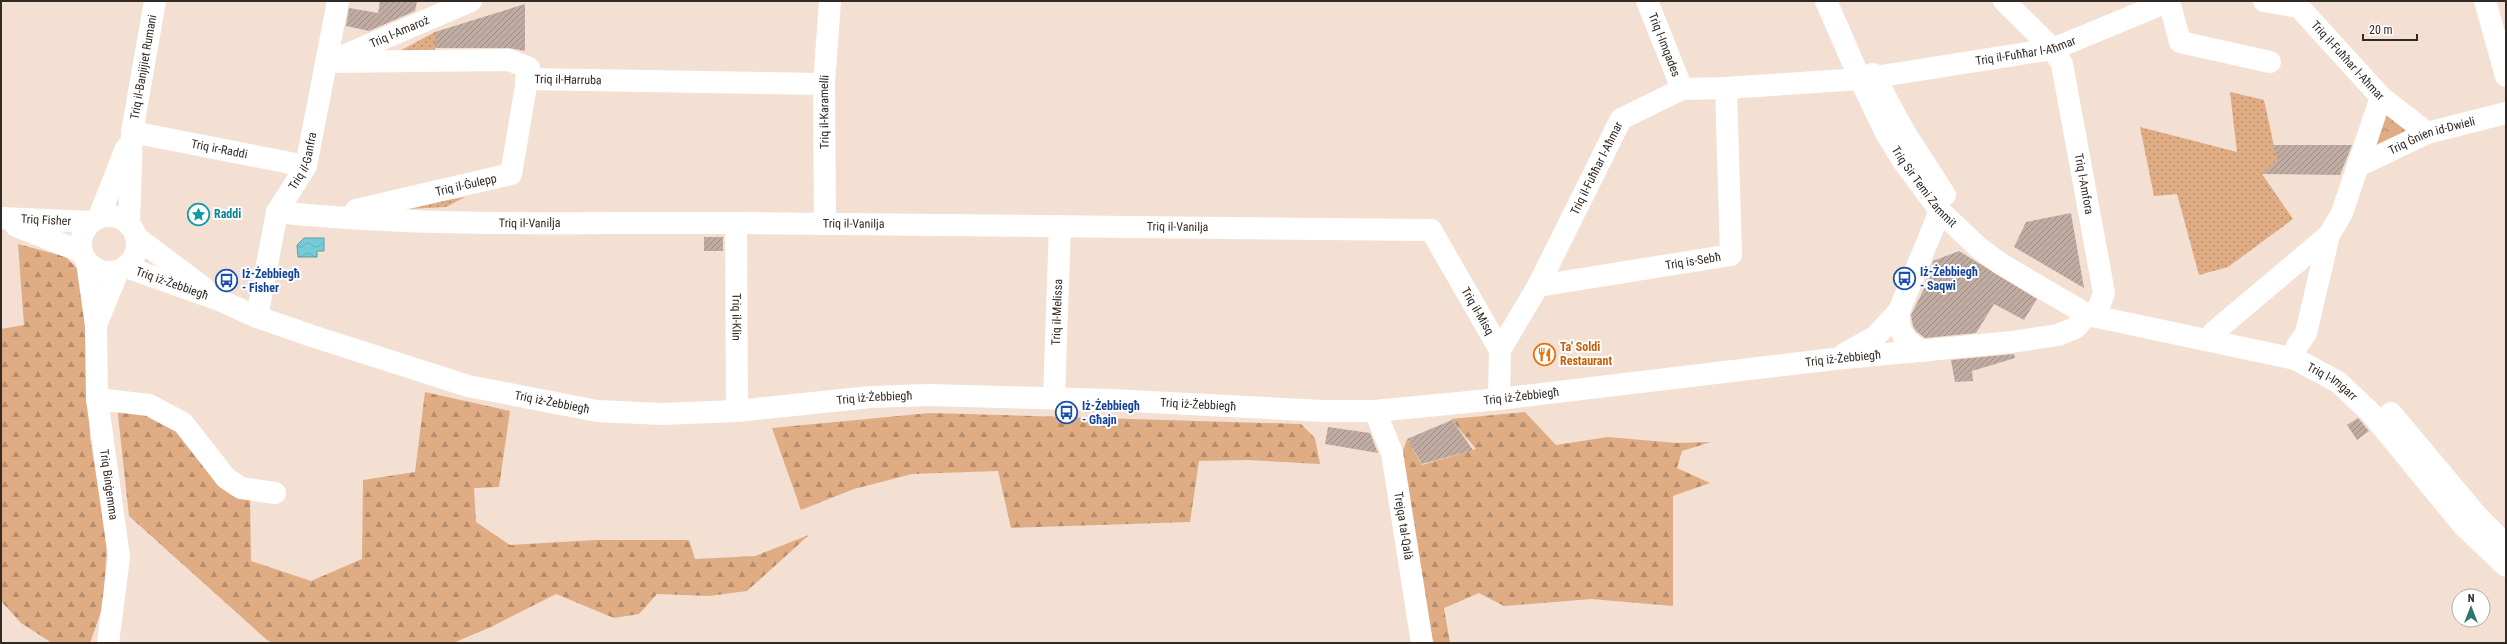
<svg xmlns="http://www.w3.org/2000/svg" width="2507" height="644" font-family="'Roboto Condensed',sans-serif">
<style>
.grass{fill:url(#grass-dots)}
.forest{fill:url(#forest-firs)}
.park{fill:url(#park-crowns)}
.water{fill:url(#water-waves);stroke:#619ba2}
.building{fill:url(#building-hatch)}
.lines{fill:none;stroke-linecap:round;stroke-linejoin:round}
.minor{stroke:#fff;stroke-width:22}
.major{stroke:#fff;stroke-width:22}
.labels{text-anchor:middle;stroke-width:4;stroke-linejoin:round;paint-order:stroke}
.street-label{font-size:12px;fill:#312a25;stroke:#fff}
.culture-label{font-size:12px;font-weight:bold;fill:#0d838f;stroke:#fff;text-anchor:start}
.transit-label{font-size:12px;font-weight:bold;fill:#164399;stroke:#fff;text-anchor:start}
.food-label{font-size:12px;font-weight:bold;fill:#c56008;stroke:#fff;text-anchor:start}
</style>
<defs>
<pattern id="grass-dots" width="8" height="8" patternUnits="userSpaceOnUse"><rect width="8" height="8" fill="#dfac84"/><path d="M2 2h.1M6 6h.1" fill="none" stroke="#b58c6c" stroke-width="1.8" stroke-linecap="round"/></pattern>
<pattern id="forest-firs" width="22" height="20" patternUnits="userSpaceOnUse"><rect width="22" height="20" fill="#dfac84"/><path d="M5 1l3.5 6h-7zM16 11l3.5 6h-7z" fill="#b58c6c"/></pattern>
<pattern id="park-crowns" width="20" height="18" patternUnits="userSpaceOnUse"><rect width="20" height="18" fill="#dfac84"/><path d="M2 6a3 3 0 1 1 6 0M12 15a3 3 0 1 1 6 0" fill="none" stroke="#b58c6c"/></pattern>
<pattern id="water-waves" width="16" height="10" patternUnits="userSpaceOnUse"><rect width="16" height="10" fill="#75ccd8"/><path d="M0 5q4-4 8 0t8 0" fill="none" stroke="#66afb9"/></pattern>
<pattern id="building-hatch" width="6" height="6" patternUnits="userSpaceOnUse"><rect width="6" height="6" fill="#c0aca2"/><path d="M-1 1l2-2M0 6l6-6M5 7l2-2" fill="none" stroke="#9d8c84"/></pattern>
</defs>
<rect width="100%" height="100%" fill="#f3e0d3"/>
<!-- grass -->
<path class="grass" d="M435 32V52L396 53Z
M2230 92 2264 100 2277 160 2262 174 2293 219 2228 267 2199 275 2177 194 2154 196 2140 127 2237 152Z
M465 197 446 207 389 210Z"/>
<!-- forest -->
<path class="forest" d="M18 244 66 257 92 285 86 310 90 437 107 545 103 606 90 643H52L21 623 1 601V329L24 325Z
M425 392 510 411 499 487 474 488 476 522 510 545 595 540H689L695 559 755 556 809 535 747 591 709 596 657 594 639 614 614 618 556 594 491 627 453 643H273L267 640 129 516 117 406 164 416 250 496 251 561 311 581 362 559 363 480 415 472Z
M1525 412 1556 445 1608 437 1676 443 1711 442 1682 451 1677 468 1710 483 1673 496V606L1591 599 1504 606 1479 593 1444 608 1450 643H1433L1400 459 1407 439 1422 465 1476 449 1451 419Z
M930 413 1301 424 1315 438 1320 464 1248 460 1199 461 1190 522 1011 528 998 471 912 474 854 489 801 510 772 428Z"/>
<!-- park -->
<path class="park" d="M2385 111 2409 130 2375 148Z"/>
<!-- water -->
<path class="water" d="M304 238H324V251H317V257H298L297 245Z"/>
<!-- building -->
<path class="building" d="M380 1H417L415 11 369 31 346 26 349 8 378 13Z
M525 4V51L509 48H435V32Z
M2273 145H2352L2340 175 2262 174 2277 160Z
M2071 213 2084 288 2014 247 2026 222Z
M704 237H723V251H704Z
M1959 251 2037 299 2024 320 1994 304 1976 333 1925 338 1916 331 1913 326 1911 315 1931 275 1933 261Z
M2014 354 2015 358 1972 371 1973 381 1955 382 1951 360Z
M2358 418 2369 431 2357 440 2347 425Z
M1452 420 1473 450 1422 464 1407 439Z
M1328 427 1370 433 1378 453 1325 444Z"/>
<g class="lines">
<!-- minor -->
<g class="minor">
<path id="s1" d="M1647 1 1682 89"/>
<path id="s2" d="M2004 1 2053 49 2062 64 2104 293 2098 309 2088 315"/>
<path d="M2169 1 2180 42 2270 62"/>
<path id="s3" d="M2264 1 2299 7 2381 97 2427 133"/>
<path d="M2485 1 2506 76"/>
<path id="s4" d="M336 59 471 1"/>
<path d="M327 62 509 60 529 68 511 174 356 210"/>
<path id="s5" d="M1875 77 2053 49 2169 1"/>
<path id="s6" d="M526 79 824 84"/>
<path id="s7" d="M132 132 306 166"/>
<path id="s8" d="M2360 165 2427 133 2506 113"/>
<path id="s9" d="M277 212C429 228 583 222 735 223 967 224 1199 227 1431 230L1500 350 1499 399"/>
<path id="s10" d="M736 223 737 411"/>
<path id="s11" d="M825 224 824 84 830 1"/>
<path id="s12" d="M87 262 96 326 97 399 119 557 108 643"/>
<path id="s13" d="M1538 286 1731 255 1726 88"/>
<path id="s14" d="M257 317 277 212 306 166 338 1"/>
<path d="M96 325 118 271"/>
<path d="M2214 332 2329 235 2342 213 2381 97"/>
<path d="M2297 346 2306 333 2329 235"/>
<path id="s15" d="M1500 350 1538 286 1621 119 1682 89 1726 88 1860 79"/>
<path id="s16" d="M1054 398 1060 226"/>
<path d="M97 399 149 405 183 423 226 478 241 488 275 493"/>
<path id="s17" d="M1375 411 1392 453 1422 643"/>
</g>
<!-- major -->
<g class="major">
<path id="s18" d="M1826 1 1860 79 1886 133 1903 161 1940 211 1979 248 2001 264 2088 315 2295 359 2338 382 2371 413 2463 525 2506 566"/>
<path d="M1873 74 1905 133 1945 195"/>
<circle cx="109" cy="244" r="28"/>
<path d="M99 217 126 148"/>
<path id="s19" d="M1 218 91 222"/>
<path id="s20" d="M129 224 132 132 155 1"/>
<path d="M16 226 82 252"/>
<path d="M136 237 204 288"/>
<path id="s21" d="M126 267 219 300 257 317 312 336 468 386 597 411 662 414 737 411 870 397 930 395 1111 400 1324 411H1375L1499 399 1834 359 2012 342 2058 335 2075 328 2088 315"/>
<path d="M1899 311C1897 332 1905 342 1923 351"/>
<path d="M1844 354 1875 337 1899 311 1940 211"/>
<path d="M2391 413 2478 517 2506 545"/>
</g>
</g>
<!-- icons -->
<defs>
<symbol id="sight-ring" viewBox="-11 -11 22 22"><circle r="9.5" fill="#fff" stroke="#0f9aa8" stroke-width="1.5"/><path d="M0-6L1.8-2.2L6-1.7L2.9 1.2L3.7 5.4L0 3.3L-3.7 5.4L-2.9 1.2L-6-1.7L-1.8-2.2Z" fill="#0f9aa8"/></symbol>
<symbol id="bus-ring" viewBox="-11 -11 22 22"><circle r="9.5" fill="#fff" stroke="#1a4fb4" stroke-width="1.5"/><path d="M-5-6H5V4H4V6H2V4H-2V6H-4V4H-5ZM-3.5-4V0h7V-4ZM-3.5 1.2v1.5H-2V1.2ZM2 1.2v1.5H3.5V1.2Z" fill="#1a4fb4"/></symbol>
<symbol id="restaurant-ring" viewBox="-11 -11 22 22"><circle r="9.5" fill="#fff" stroke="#e8710a" stroke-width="1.5"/><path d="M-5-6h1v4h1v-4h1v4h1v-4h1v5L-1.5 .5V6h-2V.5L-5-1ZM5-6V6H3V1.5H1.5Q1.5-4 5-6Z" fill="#e8710a"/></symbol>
</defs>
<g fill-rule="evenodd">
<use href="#sight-ring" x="186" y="202" width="25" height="25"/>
<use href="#bus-ring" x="1892" y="266" width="25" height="25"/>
<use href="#bus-ring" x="214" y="268" width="25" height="25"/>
<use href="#restaurant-ring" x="1532" y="342" width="25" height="25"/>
<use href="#bus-ring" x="1054" y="400" width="25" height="25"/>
</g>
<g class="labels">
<!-- street labels -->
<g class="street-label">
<text dy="4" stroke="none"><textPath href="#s4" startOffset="69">Triq l-Amaroż</textPath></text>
<text dy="4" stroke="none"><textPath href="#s1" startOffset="47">Triq l-Imqades</textPath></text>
<text dy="4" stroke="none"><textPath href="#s5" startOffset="153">Triq il-Fuħħar l-Aħmar</textPath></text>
<text dy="4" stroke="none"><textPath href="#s3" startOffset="108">Triq il-Fuħħar l-Aħmar</textPath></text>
<text dy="4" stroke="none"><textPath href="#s20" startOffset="158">Triq il-Banjijiet Rumani</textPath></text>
<text dy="4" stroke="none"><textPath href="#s6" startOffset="42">Triq il-Ħarruba</textPath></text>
<text dy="4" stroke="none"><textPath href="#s11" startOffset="112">Triq il-Karamelli</textPath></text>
<text dy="4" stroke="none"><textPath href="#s8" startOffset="78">Triq Ġnien id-Dwieli</textPath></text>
<text dy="4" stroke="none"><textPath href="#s7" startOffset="89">Triq ir-Raddi</textPath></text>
<text dy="4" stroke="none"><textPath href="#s14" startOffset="165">Triq il-Ganfra</textPath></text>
<text dy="4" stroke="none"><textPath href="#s15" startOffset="206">Triq il-Fuħħar l-Aħmar</textPath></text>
<text dy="4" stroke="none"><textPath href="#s2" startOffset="208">Triq l-Amfora</textPath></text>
<text transform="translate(466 185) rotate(-13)" y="4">Triq il-Ġulepp</text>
<text dy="4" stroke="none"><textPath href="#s18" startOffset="211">Triq Sir Temi Zammit</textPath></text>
<text dy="4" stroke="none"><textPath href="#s19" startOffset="45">Triq Fisher</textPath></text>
<text dy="4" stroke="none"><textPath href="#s9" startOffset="253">Triq il-Vanilja</textPath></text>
<text dy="4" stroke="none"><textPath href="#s9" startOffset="577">Triq il-Vanilja</textPath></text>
<text dy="4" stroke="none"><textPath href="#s9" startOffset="901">Triq il-Vanilja</textPath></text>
<text dy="4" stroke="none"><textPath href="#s13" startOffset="157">Triq is-Sebħ</textPath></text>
<text dy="4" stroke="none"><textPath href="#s21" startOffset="49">Triq iż-Żebbiegħ</textPath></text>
<text dy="4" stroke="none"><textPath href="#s9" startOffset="1248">Triq il-Misq</textPath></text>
<text dy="4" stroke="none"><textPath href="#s16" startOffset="86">Triq il-Melissa</textPath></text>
<text dy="4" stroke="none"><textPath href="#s10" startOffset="94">Triq il-Klin</textPath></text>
<text dy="4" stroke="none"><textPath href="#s21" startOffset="1744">Triq iż-Żebbiegħ</textPath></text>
<text dy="4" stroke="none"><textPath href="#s18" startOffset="677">Triq l-Imġarr</textPath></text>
<text dy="4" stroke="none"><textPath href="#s21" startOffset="1420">Triq iż-Żebbiegħ</textPath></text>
<text dy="4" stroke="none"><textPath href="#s21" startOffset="772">Triq iż-Żebbiegħ</textPath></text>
<text dy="4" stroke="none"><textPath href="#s21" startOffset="448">Triq iż-Żebbiegħ</textPath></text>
<text dy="4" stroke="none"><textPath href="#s21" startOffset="1096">Triq iż-Żebbiegħ</textPath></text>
<text dy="4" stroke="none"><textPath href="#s12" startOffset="224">Triq Binġemma</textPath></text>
<text dy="4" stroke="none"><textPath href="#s17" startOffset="119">Trejqa tal-Qalà</textPath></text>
</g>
<!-- culture labels -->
<g class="culture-label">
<text x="214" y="218">Raddi</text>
</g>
<!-- transit labels -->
<g class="transit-label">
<text x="1920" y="276">Iż-Żebbiegħ<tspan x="1920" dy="14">- Saqwi</tspan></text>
<text x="242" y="278">Iż-Żebbiegħ<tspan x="242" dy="14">- Fisher</tspan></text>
<text x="1082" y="410">Iż-Żebbiegħ<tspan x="1082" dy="14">- Għajn</tspan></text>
</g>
<!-- food labels -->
<g class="food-label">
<text x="1560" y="351">Ta' Soldi<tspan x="1560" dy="14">Restaurant</tspan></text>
</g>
</g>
<!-- border -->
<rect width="2507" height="644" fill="none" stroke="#312a25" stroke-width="4"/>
<!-- north arrow -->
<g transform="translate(2471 608)"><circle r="19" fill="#ffffff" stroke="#adaaa8"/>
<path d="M0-3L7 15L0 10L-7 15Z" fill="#2e756d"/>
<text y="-6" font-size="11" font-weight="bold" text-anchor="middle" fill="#312a25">N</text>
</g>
<!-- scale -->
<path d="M2363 34v6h54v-6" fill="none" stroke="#312a25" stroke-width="2"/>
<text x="2369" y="34" font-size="12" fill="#312a25" stroke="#ffffff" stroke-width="3" paint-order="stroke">20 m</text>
</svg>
